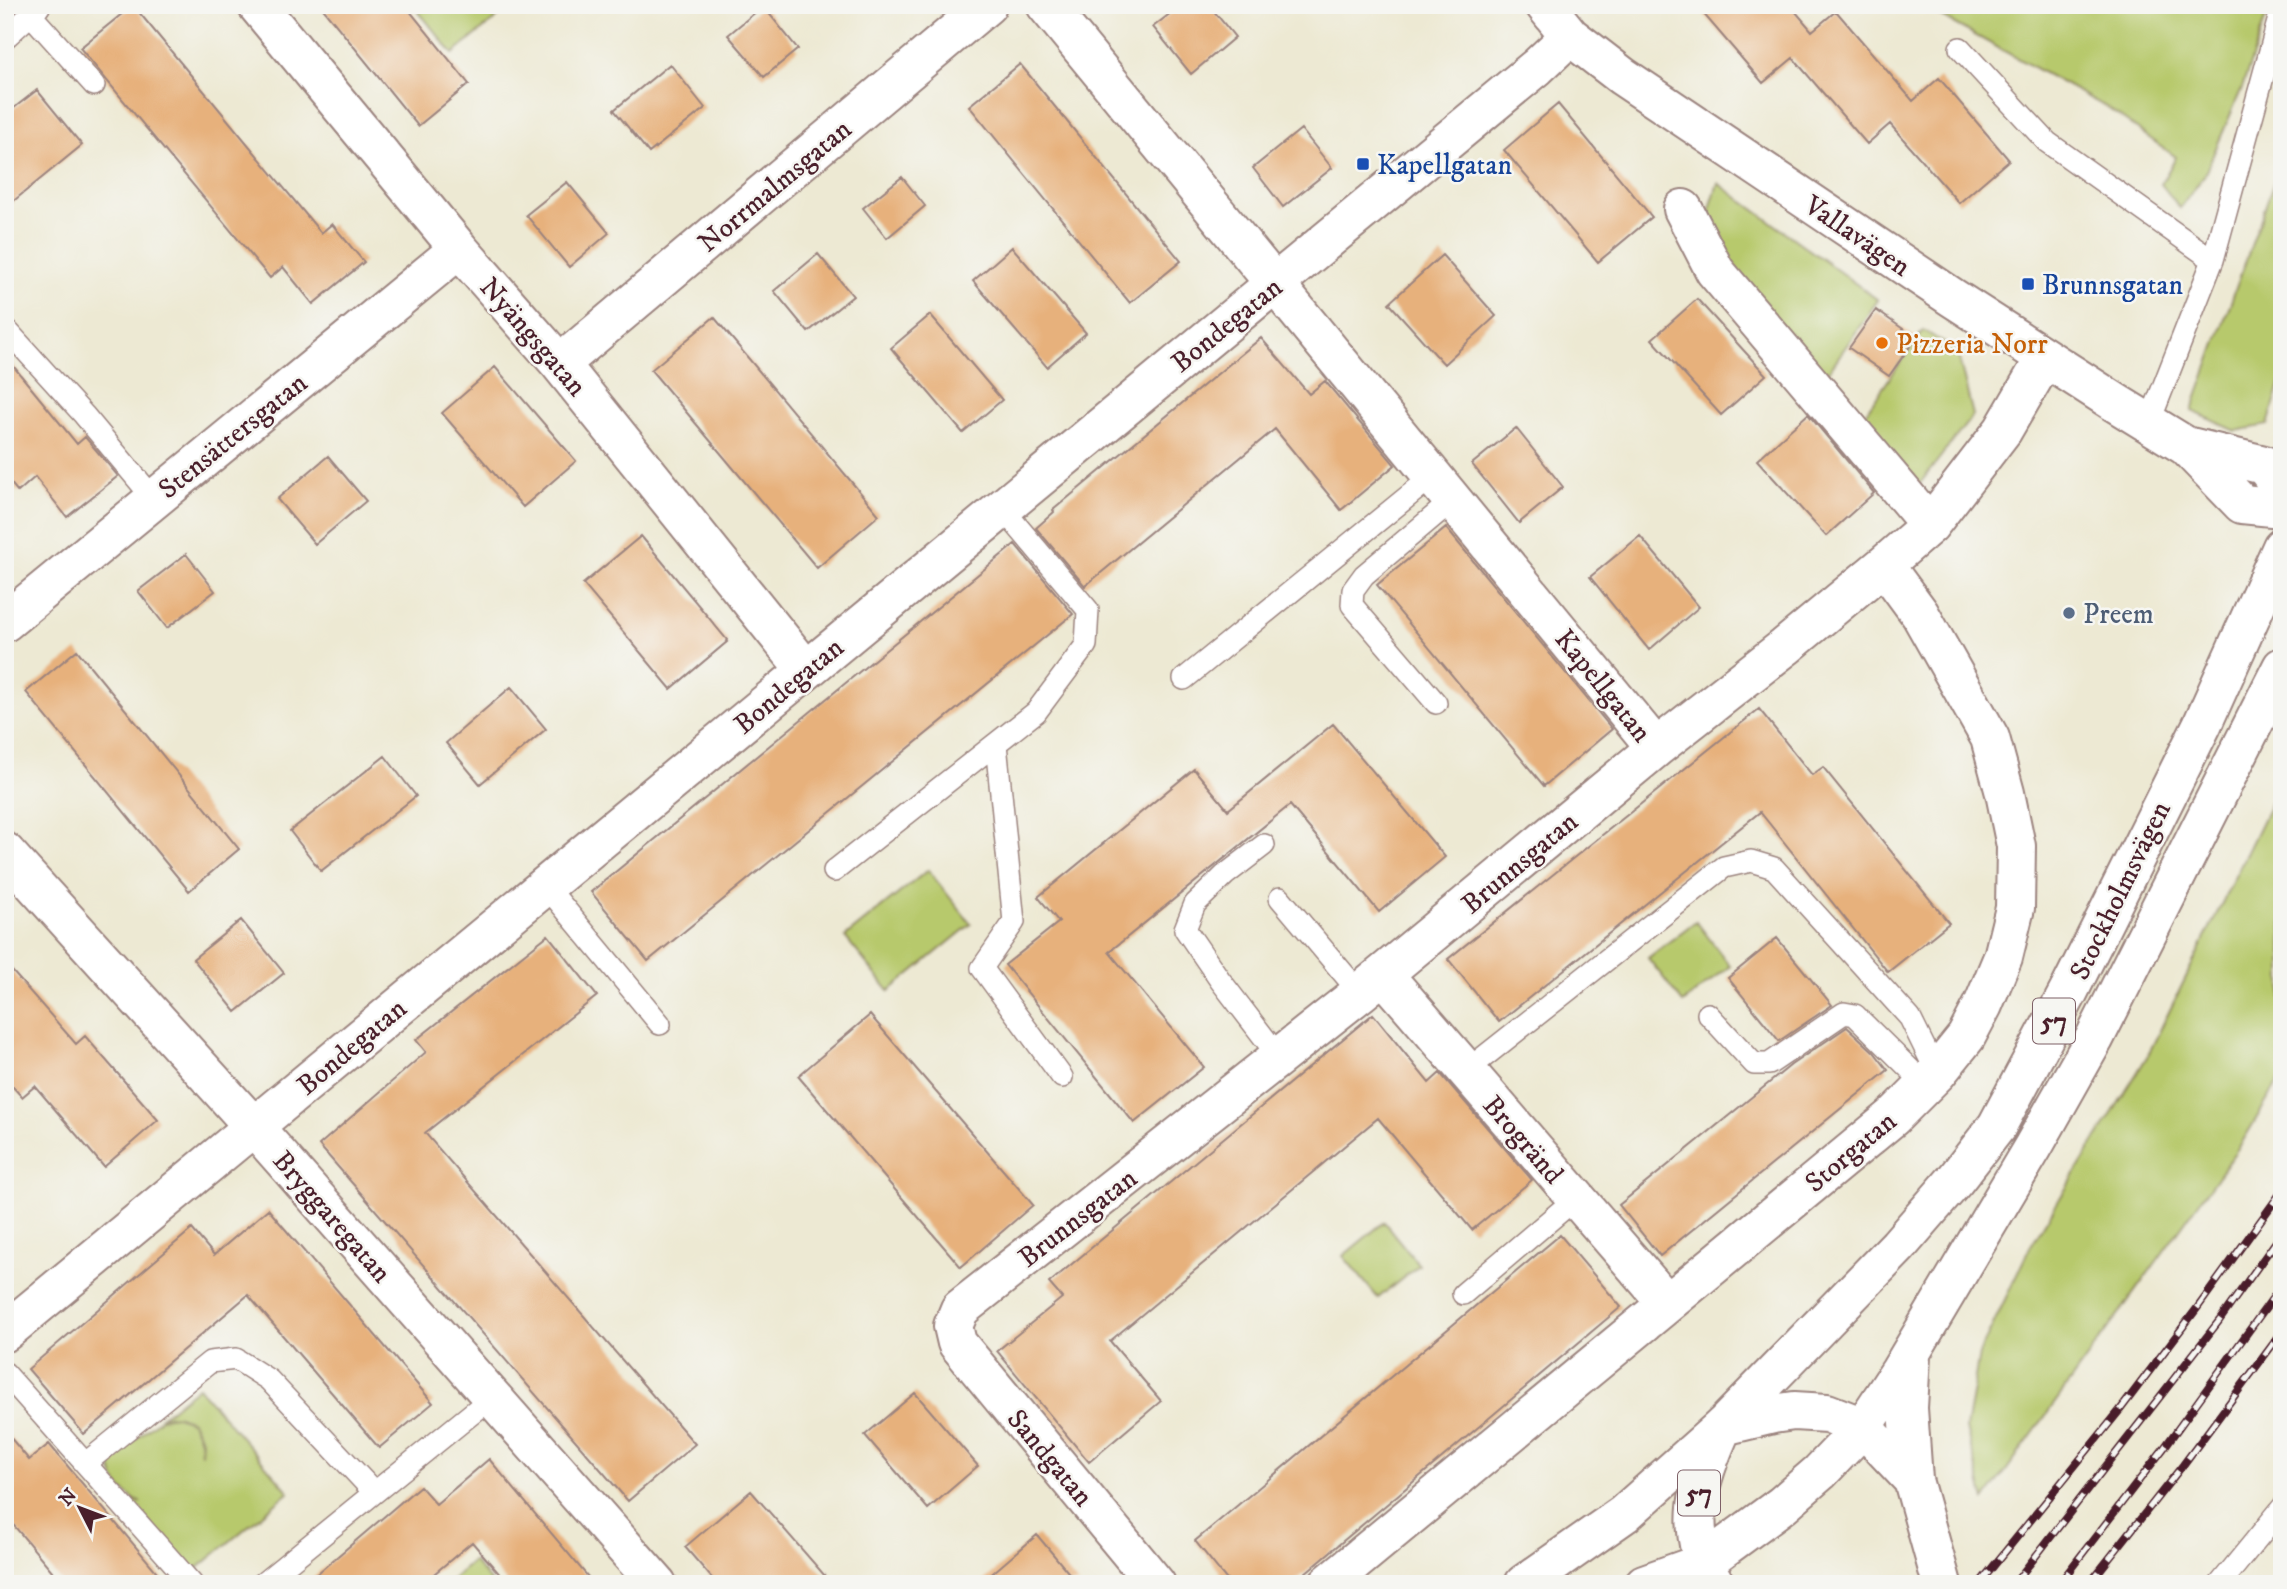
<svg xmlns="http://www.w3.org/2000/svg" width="2287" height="1589" font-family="'IM FELL DW Pica',serif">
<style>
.green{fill:#b7c96c;stroke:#80744c;stroke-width:2}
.building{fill:#e7b17b}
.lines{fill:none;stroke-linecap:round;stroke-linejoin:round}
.lane-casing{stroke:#9c847f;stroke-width:24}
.street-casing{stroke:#9c847f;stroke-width:42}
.secondary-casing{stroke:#9c847f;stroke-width:42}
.primary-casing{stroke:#9c847f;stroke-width:42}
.lane{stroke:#fff;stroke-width:21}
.street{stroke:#fff;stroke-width:38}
.secondary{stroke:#fff;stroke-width:38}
.primary{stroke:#fff;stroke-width:38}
.rail-casing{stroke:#4a1f2b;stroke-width:8}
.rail{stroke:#f6f6f2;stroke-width:5;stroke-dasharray:16;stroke-linecap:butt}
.transit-dot{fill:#1a4fb4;stroke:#f6f6f2;stroke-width:2.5}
.food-dot{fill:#e8710a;stroke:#f6f6f2;stroke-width:2.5}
.service-dot{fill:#5c6f8a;stroke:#f6f6f2;stroke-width:2.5}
.labels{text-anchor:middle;stroke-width:5;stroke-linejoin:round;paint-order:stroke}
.shield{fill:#f6f6f2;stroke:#7e6067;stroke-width:2}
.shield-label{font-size:26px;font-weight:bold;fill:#4a1f2b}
.transit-label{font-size:28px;fill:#164399;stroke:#f6f6f2;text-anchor:start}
.street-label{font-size:28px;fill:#4a1f2b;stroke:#f6f6f2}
.food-label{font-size:28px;fill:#c56008;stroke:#f6f6f2;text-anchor:start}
.service-label{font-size:28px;fill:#4e5e75;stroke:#f6f6f2;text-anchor:start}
</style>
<rect width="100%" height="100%" fill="#f6f6f2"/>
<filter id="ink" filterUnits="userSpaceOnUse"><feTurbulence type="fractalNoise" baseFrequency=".0143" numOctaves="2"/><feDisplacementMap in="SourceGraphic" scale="14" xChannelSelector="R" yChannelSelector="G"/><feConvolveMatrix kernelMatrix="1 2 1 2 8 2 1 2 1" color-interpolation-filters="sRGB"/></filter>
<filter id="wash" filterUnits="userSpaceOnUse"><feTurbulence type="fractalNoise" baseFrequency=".00686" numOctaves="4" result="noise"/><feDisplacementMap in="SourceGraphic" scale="28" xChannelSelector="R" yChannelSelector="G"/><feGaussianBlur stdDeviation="1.57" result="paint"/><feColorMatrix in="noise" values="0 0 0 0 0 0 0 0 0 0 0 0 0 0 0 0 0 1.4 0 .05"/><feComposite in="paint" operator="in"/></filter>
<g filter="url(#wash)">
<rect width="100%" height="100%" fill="#ede9d3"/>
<!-- green -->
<path class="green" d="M413 5H512L453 54Z
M1920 5H2268L2267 14 2242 88 2204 176 2180 208 2161 184 2176 157 2106 107Z
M2282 144V379L2268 425 2236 431 2192 411 2275 179Z
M1718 183 1878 300 1824 378 1719 261 1707 218Z
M1923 330 1957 351 1973 415 1918 486 1862 418Z
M2282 780V1076L2241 1144 1985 1500 1966 1429 1979 1354 2030 1247 2148 1055Z
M928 870 971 924 889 991 845 937Z
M1696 921 1730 966 1683 1003 1648 958Z
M1384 1222 1419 1265 1378 1298 1343 1256Z
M198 1387 289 1492 192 1573 135 1507 133 1500 141 1503C124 1494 110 1480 111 1459L161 1418 177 1416 192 1422 200 1440 201 1454 202 1440 192 1421 177 1415 162 1416Z
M473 1561 493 1584H447Z"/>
<g id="blocks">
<!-- building -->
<path class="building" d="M133 5 321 233 332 224 364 262 313 304 283 267 270 278 80 48Z
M320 5H405L469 84 418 126Z
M1181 5H1209L1235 37 1191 74 1153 27Z
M1696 5H1790L1812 31 1836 11 1913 101 1939 78 2009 160 1959 203 1890 124 1867 144 1793 58 1763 83Z
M763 6 798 49 764 77 728 35Z
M670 64 705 108 649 153 614 110Z
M1020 64 1181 261 1130 303 969 106Z
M37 90 82 145 5 208V115Z
M1558 104 1652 217 1598 262 1504 150Z
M1301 129 1332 168 1283 207 1253 168Z
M902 177 925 206 887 238 863 208Z
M567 182 609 233 569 267 526 215Z
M1012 247 1086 333 1047 367 973 281Z
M818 254 853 296 808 332 774 291Z
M1442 255 1496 316 1444 364 1389 303Z
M1697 299 1766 375 1721 415 1652 339Z
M1876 310 1916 338 1889 376 1849 348Z
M930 315 1002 400 963 433 891 348Z
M714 317 879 515 817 568 651 370Z
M1261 338 1309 394 1325 381 1395 465 1341 510 1275 429 1085 586 1036 528 1054 512 1053 510Z
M5 356 77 444 85 437 118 476 67 517 35 477 18 492 5 476Z
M495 367 576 461 523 507 442 413Z
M1808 414 1874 493 1826 536 1757 460Z
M1516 428 1563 487 1519 523 1472 464Z
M328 456 366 501 315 544 277 499Z
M1446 528 1612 729 1544 786 1377 585Z
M641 536 728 641 671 689 583 584Z
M1640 536 1699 607 1649 650 1590 577Z
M1015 544 1073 614 648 961 591 892Z
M186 554 215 591 167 628 138 591Z
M77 650 239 849 189 891 26 692Z
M511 687 546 729 480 784 446 743Z
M1759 709 1812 775 1823 767 1949 923 1888 972 1760 812 1499 1022 1448 959Z
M1333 724 1445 857 1379 912 1290 805 1109 952 1204 1067 1134 1123 1005 965 1059 922 1038 897 1194 769 1228 810Z
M385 756 416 796 321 871 290 831Z
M241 920 284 973 236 1012 193 959Z
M548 935 597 996 425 1133 695 1444 628 1501 319 1145 426 1052 416 1040Z
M1777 938 1832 1005 1779 1041 1728 978Z
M5 963 76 1044 85 1036 158 1120 104 1167 35 1086 22 1097 5 1078Z
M1373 1014 1429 1083 1440 1073 1532 1180 1472 1230 1378 1118 1110 1341 1161 1401 1089 1462 997 1351 1062 1298 1049 1283Z
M870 1015 1033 1205 961 1267 798 1076Z
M1847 1027 1874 1052 1888 1070 1660 1256 1619 1205 1791 1065Z
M268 1209 433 1403 379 1448 248 1295 84 1434 28 1369 192 1229 214 1255Z
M1560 1235 1621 1307 1292 1584H1230L1195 1541Z
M915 1393 978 1466 928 1509 865 1435Z
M5 1431 29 1460 49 1444 167 1584H63L5 1515Z
M489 1459 594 1584H508L472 1542 422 1584H305L420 1486 436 1504Z
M751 1491 832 1584H717L685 1547Z
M1037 1535 1078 1584H980Z"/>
</g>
</g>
<g filter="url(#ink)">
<use href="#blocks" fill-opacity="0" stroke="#9c847f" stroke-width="2"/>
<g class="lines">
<defs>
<path id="lane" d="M31 15 94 85
M5 38 39 7
M1960 48 2047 142 2213 260
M5 328 84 415 154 499
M2149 423 2213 260 2282 7
M1184 679 1433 476
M1436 703 1352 605 1353 590 1364 575 1453 500
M996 744 1014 922 982 968 1062 1077
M1264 845 1225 875 1195 904 1185 929 1220 980 1279 1057
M834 871 1036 712 1086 645 1088 610 1002 508
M546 886 660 1024
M1280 898 1360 993
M1708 1014 1754 1064H1769L1844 1013 1855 1015 1926 1085
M1466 1071 1724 867 1751 861 1774 868 1910 1018 1937 1073
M1463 1294 1575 1199
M5 1373 192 1584
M86 1463 210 1362 236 1359 269 1380 374 1492
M262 1584 491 1398
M2220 1584 2282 1508"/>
<path id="street" d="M257 5 459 249 560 364 806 670
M1046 5 1656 748
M1545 5 1570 36 1622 76 1953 298 2116 403 2186 446 2242 504 2282 508
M1683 209 1715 271 1930 525
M560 364 987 5
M2186 446 2264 465 2282 489
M5 622 459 249
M5 852 254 1127 657 1584
M1383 974 1667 1303
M5 1332 1537 67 1570 36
M1156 1584 957 1343 953 1326 960 1309 1360 993 1656 748 1785 647 1884 565 1930 525 2003 430 2045 358
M1328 1584 1893 1117 1937 1073 1966 1037 1983 1005 2003 957 2015 908 2016 846 2005 793 1990 738 1920 614 1884 565"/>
<path id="secondary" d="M1524 1584 1624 1514 1723 1426
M1644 1584 1703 1563"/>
<path id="primary" d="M1911 1356 1908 1408 1913 1480 1942 1584
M1723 1426 1773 1414 1794 1411 1827 1413 1863 1427 1913 1480
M1703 1563 1782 1505 1820 1472 1863 1427 1900 1371 2033 1147 2094 1039 2282 667
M1715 1584C1682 1530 1698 1480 1723 1426L1898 1246 1955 1180 1997 1126 2069 991 2202 725 2282 547"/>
</defs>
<!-- lane casing -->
<use href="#lane" class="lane-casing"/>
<!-- street casing -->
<use href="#street" class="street-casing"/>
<!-- secondary casing -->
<use href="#secondary" class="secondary-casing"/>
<!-- primary casing -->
<use href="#primary" class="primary-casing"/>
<!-- lane -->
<use href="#lane" class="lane"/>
<!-- street -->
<use href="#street" class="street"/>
<!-- secondary -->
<use href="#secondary" class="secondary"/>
<!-- primary -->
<use href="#primary" class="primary"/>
<defs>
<path id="rail" d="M1979 1584 2120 1410 2198 1307 2282 1191
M2014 1584 2219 1321 2282 1233
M2059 1584 2164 1448 2282 1285
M2089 1584 2183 1465 2282 1332"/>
</defs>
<!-- rail casing -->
<use href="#rail" class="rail-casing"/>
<!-- rail -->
<use href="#rail" class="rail"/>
</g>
</g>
<!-- markers -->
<g class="transit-dot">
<rect x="1356" y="157" width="14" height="14" rx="3.5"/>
<rect x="2021" y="277" width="14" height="14" rx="3.5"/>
</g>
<circle class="food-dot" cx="1882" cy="343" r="7"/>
<circle class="service-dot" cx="2069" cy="613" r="7"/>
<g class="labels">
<!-- shield labels -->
<g class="shield">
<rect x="2033" y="998.5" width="42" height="45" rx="5"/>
<rect x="1678" y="1470.5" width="42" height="45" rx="5"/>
</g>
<g class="shield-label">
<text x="2054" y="1030">57</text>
<text x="1699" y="1502">57</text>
</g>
<!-- transit labels -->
<g class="transit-label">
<text x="1377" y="174">Kapellgatan</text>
<text x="2042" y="294">Brunnsgatan</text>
</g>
<!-- street labels -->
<g class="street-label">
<text transform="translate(774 185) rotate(-40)" y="10">Norrmalmsgatan</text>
<text transform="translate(1858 235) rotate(34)" y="10">Vallavägen</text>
<text transform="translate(1226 324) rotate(-39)" y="10">Bondegatan</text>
<text transform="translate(534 336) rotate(49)" y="10">Nyängsgatan</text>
<text transform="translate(232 435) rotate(-39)" y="10">Stensättersgatan</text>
<text transform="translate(788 685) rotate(-40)" y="10">Bondegatan</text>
<text transform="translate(1604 685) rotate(51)" y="10">Kapellgatan</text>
<text transform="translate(1519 862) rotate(-40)" y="10">Brunnsgatan</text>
<text transform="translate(2119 890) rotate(-64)" y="10">Stockholmsvägen</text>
<text transform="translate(351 1046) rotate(-40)" y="10">Bondegatan</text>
<text transform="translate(1524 1139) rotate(49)" y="10">Brogränd</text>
<text transform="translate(1850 1151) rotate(-40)" y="10">Storgatan</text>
<text transform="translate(333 1216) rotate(49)" y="10">Bryggaregatan</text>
<text transform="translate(1077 1217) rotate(-38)" y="10">Brunnsgatan</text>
<text transform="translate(1051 1457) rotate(50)" y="10">Sandgatan</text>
</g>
<!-- food labels -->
<g class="food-label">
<text x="1896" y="353">Pizzeria Norr</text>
</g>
<!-- service labels -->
<g class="service-label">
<text x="2083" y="623">Preem</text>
</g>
</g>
<!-- margin -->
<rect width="2287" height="1589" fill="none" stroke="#f6f6f2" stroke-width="28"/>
<!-- north arrow -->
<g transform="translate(80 1508) rotate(312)" stroke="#f6f6f2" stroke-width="5" paint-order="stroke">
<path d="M0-5L12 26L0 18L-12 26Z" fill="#4a1f2b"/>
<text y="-10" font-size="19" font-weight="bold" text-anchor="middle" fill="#4a1f2b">N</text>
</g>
</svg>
